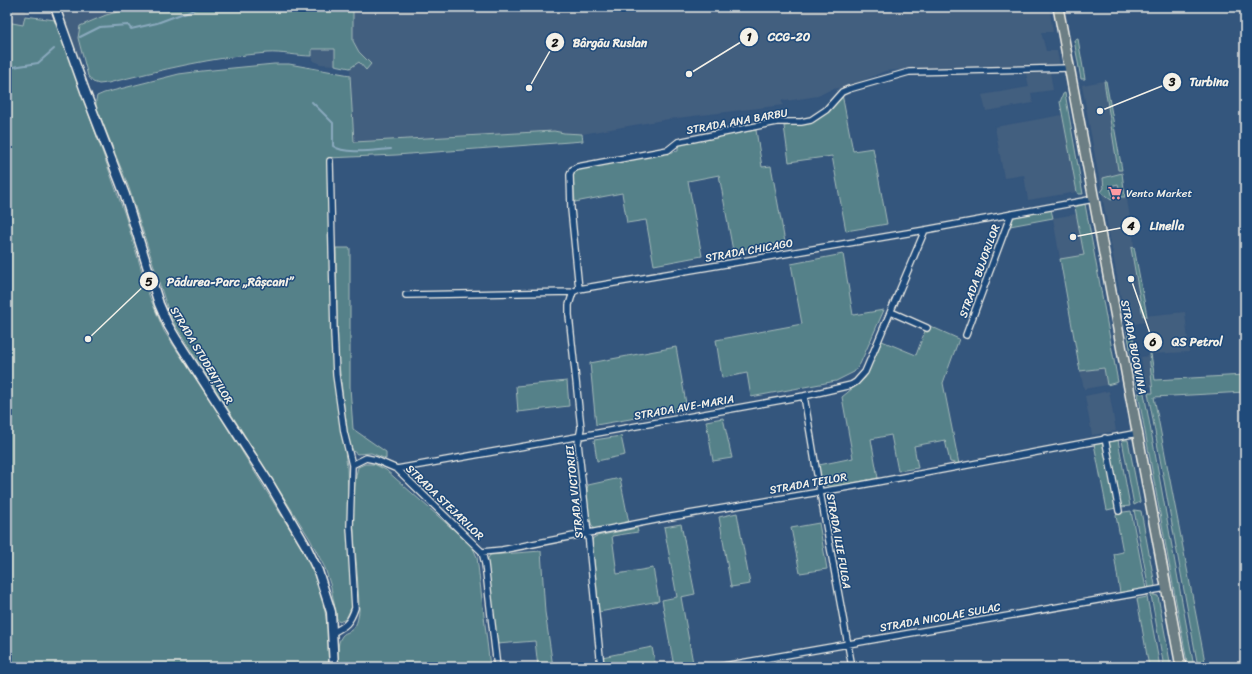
<svg xmlns="http://www.w3.org/2000/svg" width="1252" height="674" font-family="Sriracha,sans-serif">
<style>
.built{fill:#425e7f}
.green{fill:#548189;stroke:#a4b9b8}
.lines{fill:none;stroke-linecap:round;stroke-linejoin:round}
.stream{stroke:#8aa9bd;stroke-width:2}
.street-casing{stroke:#f4f1e8;stroke-width:8}
.secondary-casing{stroke:#f4f1e8;stroke-width:11}
.primary-casing{stroke:#f4f1e8;stroke-width:12}
.street{stroke:#1f4a7a;stroke-width:5.5}
.secondary{stroke:#1f4a7a;stroke-width:8}
.primary{stroke:#6c7e84;stroke-width:9}
.labels{text-anchor:middle;stroke-width:3;stroke-linejoin:round;paint-order:stroke}
.street-label{font-size:11px;fill:#f4f1e8;stroke:#1f4a7a}
.poi-label{font-size:11px;fill:#f4f1e8;stroke:#1f4a7a;text-anchor:start}
.leader{fill:none;stroke:#f4f1e8;stroke-width:1.5}
.callout-dot{fill:#f4f1e8;stroke:#1f4a7a;stroke-width:1.5}
.mark-label{font-size:12px;text-anchor:middle;font-weight:bold;fill:#111}
.callout-label{font-size:12px;text-anchor:middle;font-weight:bold;fill:#f4f1e8;stroke:#1f4a7a;stroke-width:3;stroke-linejoin:round;paint-order:stroke}
</style>
<rect width="100%" height="100%" fill="#34567d"/>
<filter id="ink" filterUnits="userSpaceOnUse"><feTurbulence type="fractalNoise" baseFrequency=".025" numOctaves="2"/><feDisplacementMap in="SourceGraphic" scale="8" xChannelSelector="R" yChannelSelector="G"/><feConvolveMatrix kernelMatrix="1 2 1 2 8 2 1 2 1" color-interpolation-filters="sRGB"/></filter>
<g filter="url(#ink)">
<!-- built -->
<path class="built" d="M7 7H26L24 25 7 22Z
M60 7H136L106 15 80 26 78 38 82 54 78 56Z
M353 7H1049L1053 32H1041L1046 51H1057L1060 66 897 70 885 71 848 87 832 89 818 96 786 101 781 100 783 105 669 119 582 134 564 133 554 131 354 142 350 68 359 62 371 64 359 52 353 41Z
M311 49H335V65L320 64 312 60Z
M1050 72 1053 90 1031 93 1033 103 986 111 982 95 1029 87 1026 73Z
M1104 81 1118 170H1122L1133 235 1134 247 1131 248 1143 316 1185 312 1189 352 1149 354 1144 322 1135 324 1127 331 1082 85Z
M1062 115 1077 192 1028 200 1024 175 1004 178 995 127Z
M1076 214 1084 255 1060 259 1053 218Z
M1149 356 1152 386 1146 387 1141 357Z
M1104 368 1107 385 1084 389 1080 371Z
M1109 391 1116 431 1092 435 1085 396Z"/>
<!-- green -->
<path class="green" d="M136 7H353V41L359 52 371 64 366 70 359 62 350 68 335 65V49H312V56C297 56 282 52 267 53 213 57 161 70 108 83L99 84 93 82 88 76 78 38 80 26 106 15Z
M25 16 55 20 125 215 149 295 164 331 215 408 301 547C305 554 309 562 313 569 325 597 330 636 329 667H7V22L23 25Z
M1078 39 1085 79H1081L1074 40Z
M274 64H289L350 75 354 142 554 131 564 133 582 134 583 141 396 155 328 158 330 287 334 368 347 467 352 606 346 619 339 622 337 619 331 587 325 568 310 539 175 325 168 310 129 188 96 106V100L97 96 104 93 179 74 202 71Z
M1104 81H1106L1122 170H1118Z
M1065 93 1083 194H1078L1077 192 1060 102 1063 94Z
M842 94 853 151 873 148 887 224 846 231 832 156 789 162 784 126 813 122 831 107Z
M756 130 762 167 771 166 785 242 733 251 719 175 688 181 702 256 654 265 646 220 627 223 622 193 575 202 573 177 575 171 586 167 678 151V145L681 143Z
M1122 173 1125 197H1121L1118 184 1110 186 1113 199 1111 200 1101 192 1104 188 1103 178Z
M1085 204 1118 382 1107 385 1104 368 1080 371 1060 259 1084 255 1075 207Z
M1051 210 1053 218 1010 226 1013 217Z
M1134 247 1147 316H1143L1131 248Z
M336 248H350V387L353 429 386 452V459L371 453 357 454 353 451 348 438 338 357Z
M843 254 853 315 884 310 860 364 854 372 836 381 751 397 747 373 722 378 716 340 802 324 791 264Z
M930 326 959 339 943 383 959 464 950 462 945 440 914 446 918 468 898 471 891 435 871 439 878 478 833 487C821 487 820 474 819 465L853 458 842 397 865 378 882 341 916 355 925 331Z
M1131 327 1142 388H1137L1127 331Z
M676 347 687 409 596 425 590 363Z
M1149 354H1151L1155 380 1245 375V392L1154 397 1206 667H1198L1148 393H1153Z
M567 381 569 406 518 412 516 386Z
M1138 393H1144L1194 667H1188Z
M723 418 732 458 713 461 706 421Z
M621 436 625 455 597 461 594 440Z
M1118 440 1130 506 1121 507 1109 442Z
M1122 440H1128L1140 502 1134 505Z
M1104 442 1116 508 1107 510 1094 444Z
M365 464H374L386 470 472 546 477 557 490 667H339C338 658 336 644 342 636 344 633 347 633 350 631 357 627 358 619 359 611 359 567 347 510 358 467Z
M620 478 629 523 596 530 594 529C588 522 585 493 588 485Z
M1134 510 1141 511 1155 585 1153 588 1149 589Z
M1131 511 1146 589 1120 593 1114 554 1123 552 1116 516 1117 513Z
M737 513 750 584 731 587 719 517Z
M819 523 827 569 800 573 791 528Z
M681 524 695 594 681 597 693 663 674 667 662 600 677 597 664 527Z
M637 528 638 532 612 536 617 574 653 568 659 601 599 612 592 541 593 538 597 536Z
M541 551 545 612 553 667H538L535 641 497 644 487 560 490 555Z
M1151 595H1154L1158 596 1171 667H1164Z
M1147 597 1160 667H1149L1137 599Z
M652 647 656 667H603L602 657Z"/>
<g class="lines">
<!-- stream -->
<path class="stream" d="M80 37 100 27 128 25 131 29 157 23 200 7
M7 68 38 63 54 49
M312 102 333 123V146C344 155 376 150 391 149"/>
<defs>
<path id="street" d="M330 161 334 332 336 375 344 432 352 465 350 527 355 608C350 623 346 626 332 633
M579 289 571 209 570 175 572 170 577 167 668 150 678 142 777 122H801L811 120 826 110 842 92 849 89 909 72 1070 68
M573 292 569 305V315L581 428 578 443 588 534 601 667
M406 295 573 292 579 289 925 230 1094 199
M891 312 927 328
M966 335 1011 214
M804 396 820 492 852 667
M1105 438 1119 511
M352 465 366 458 376 460 397 469 804 396 851 385 856 382 865 372 925 230
M397 469 482 552 485 564 497 667
M482 552 502 550 671 517 861 485 1138 433
M718 667 1166 588"/>
<path id="secondary" d="M55 7 85 91 125 195 159 304 168 325 177 340 269 483 306 546 318 571 331 612 334 667"/>
<path id="primary" d="M1058 7 1181 667"/>
</defs>
<!-- street casing -->
<use href="#street" class="street-casing"/>
<!-- secondary casing -->
<use href="#secondary" class="secondary-casing"/>
<!-- primary casing -->
<use href="#primary" class="primary-casing"/>
<!-- street -->
<use href="#street" class="street"/>
<!-- secondary -->
<use href="#secondary" class="secondary"/>
<!-- primary -->
<use href="#primary" class="primary"/>
</g>
</g>
<!-- icons -->
<defs>
<symbol id="supermarket-bare" viewBox="-9 -9 18 18"><path d="M-6-5.5h2.5l.6 2H6L4.5 2H-2.5L-4.4-4H-6ZM-1.5 3.2a1.3 1.3 0 1 0 .1 0ZM3 3.2a1.3 1.3 0 1 0 .1 0Z" fill="#ff9aa2" stroke="#1f4a7a" stroke-width="2.5" paint-order="stroke"/></symbol>
</defs>
<g fill-rule="evenodd">
<use href="#supermarket-bare" x="1105" y="183" width="20" height="20"/>
</g>
<g class="labels">
<!-- street labels -->
<g class="street-label">
<text transform="translate(737 121) rotate(-10)" y="4">STRADA ANA BARBU</text>
<text transform="translate(749 250) rotate(-10)" y="4">STRADA CHICAGO</text>
<text transform="translate(979 271) rotate(-70)" y="4">STRADA BUJORILOR</text>
<text transform="translate(1134 347) rotate(79)" y="4">STRADA BUCOVINA</text>
<text transform="translate(202 355) rotate(59)" y="4">STRADA STUDENȚILOR</text>
<text transform="translate(684 407) rotate(-10)" y="4">STRADA AVE-MARIA</text>
<text transform="translate(808 483) rotate(-10)" y="4">STRADA TEILOR</text>
<text transform="translate(574 492) rotate(-96)" y="4">STRADA VICTORIEI</text>
<text transform="translate(445 502) rotate(44)" y="4">STRADA STEJARILOR</text>
<text transform="translate(839 541) rotate(80)" y="4">STRADA ILIE FULGA</text>
<text transform="translate(940 617) rotate(-10)" y="4">STRADA NICOLAE SULAC</text>
</g>
<!-- poi labels -->
<g class="poi-label">
<text x="1126" y="197">Vento Market</text>
</g>
</g>
<!-- callouts -->
<path class="leader" d="M689 74L749 37M529 88L555 42M1100 111L1172 82M1073 237L1131 226M88 339L149 281M1131 279L1153 342"/>
<g class="callout-dot">
<circle cx="689" cy="74" r="4"/>
<circle cx="529" cy="88" r="4"/>
<circle cx="1100" cy="111" r="4"/>
<circle cx="1073" cy="237" r="4"/>
<circle cx="88" cy="339" r="4"/>
<circle cx="1131" cy="279" r="4"/>
<circle cx="749" cy="37" r="10"/>
<circle cx="555" cy="42" r="10"/>
<circle cx="1172" cy="82" r="10"/>
<circle cx="1131" cy="226" r="10"/>
<circle cx="149" cy="281" r="10"/>
<circle cx="1153" cy="342" r="10"/>
</g>
<g class="mark-label">
<text x="749" y="41">1</text>
<text x="555" y="47">2</text>
<text x="1172" y="86">3</text>
<text x="1131" y="230">4</text>
<text x="149" y="286">5</text>
<text x="1153" y="346">6</text>
</g>
<g class="callout-label">
<text x="789" y="41">CCG-20</text>
<text x="610" y="47">Bârgău Ruslan</text>
<text x="1209" y="86">Turbina</text>
<text x="1167" y="230">Linella</text>
<text x="230" y="286">Pădurea-Parc „Râșcani”</text>
<text x="1197" y="346">QS Petrol</text>
</g>
<!-- margin -->
<rect width="1252" height="674" fill="none" stroke="#1f4a7a" stroke-width="24"/>
<rect x="12" y="12" width="1228" height="650" fill="none" stroke="#f4f1e8" stroke-width="1.5" filter="url(#ink)"/>
</svg>
